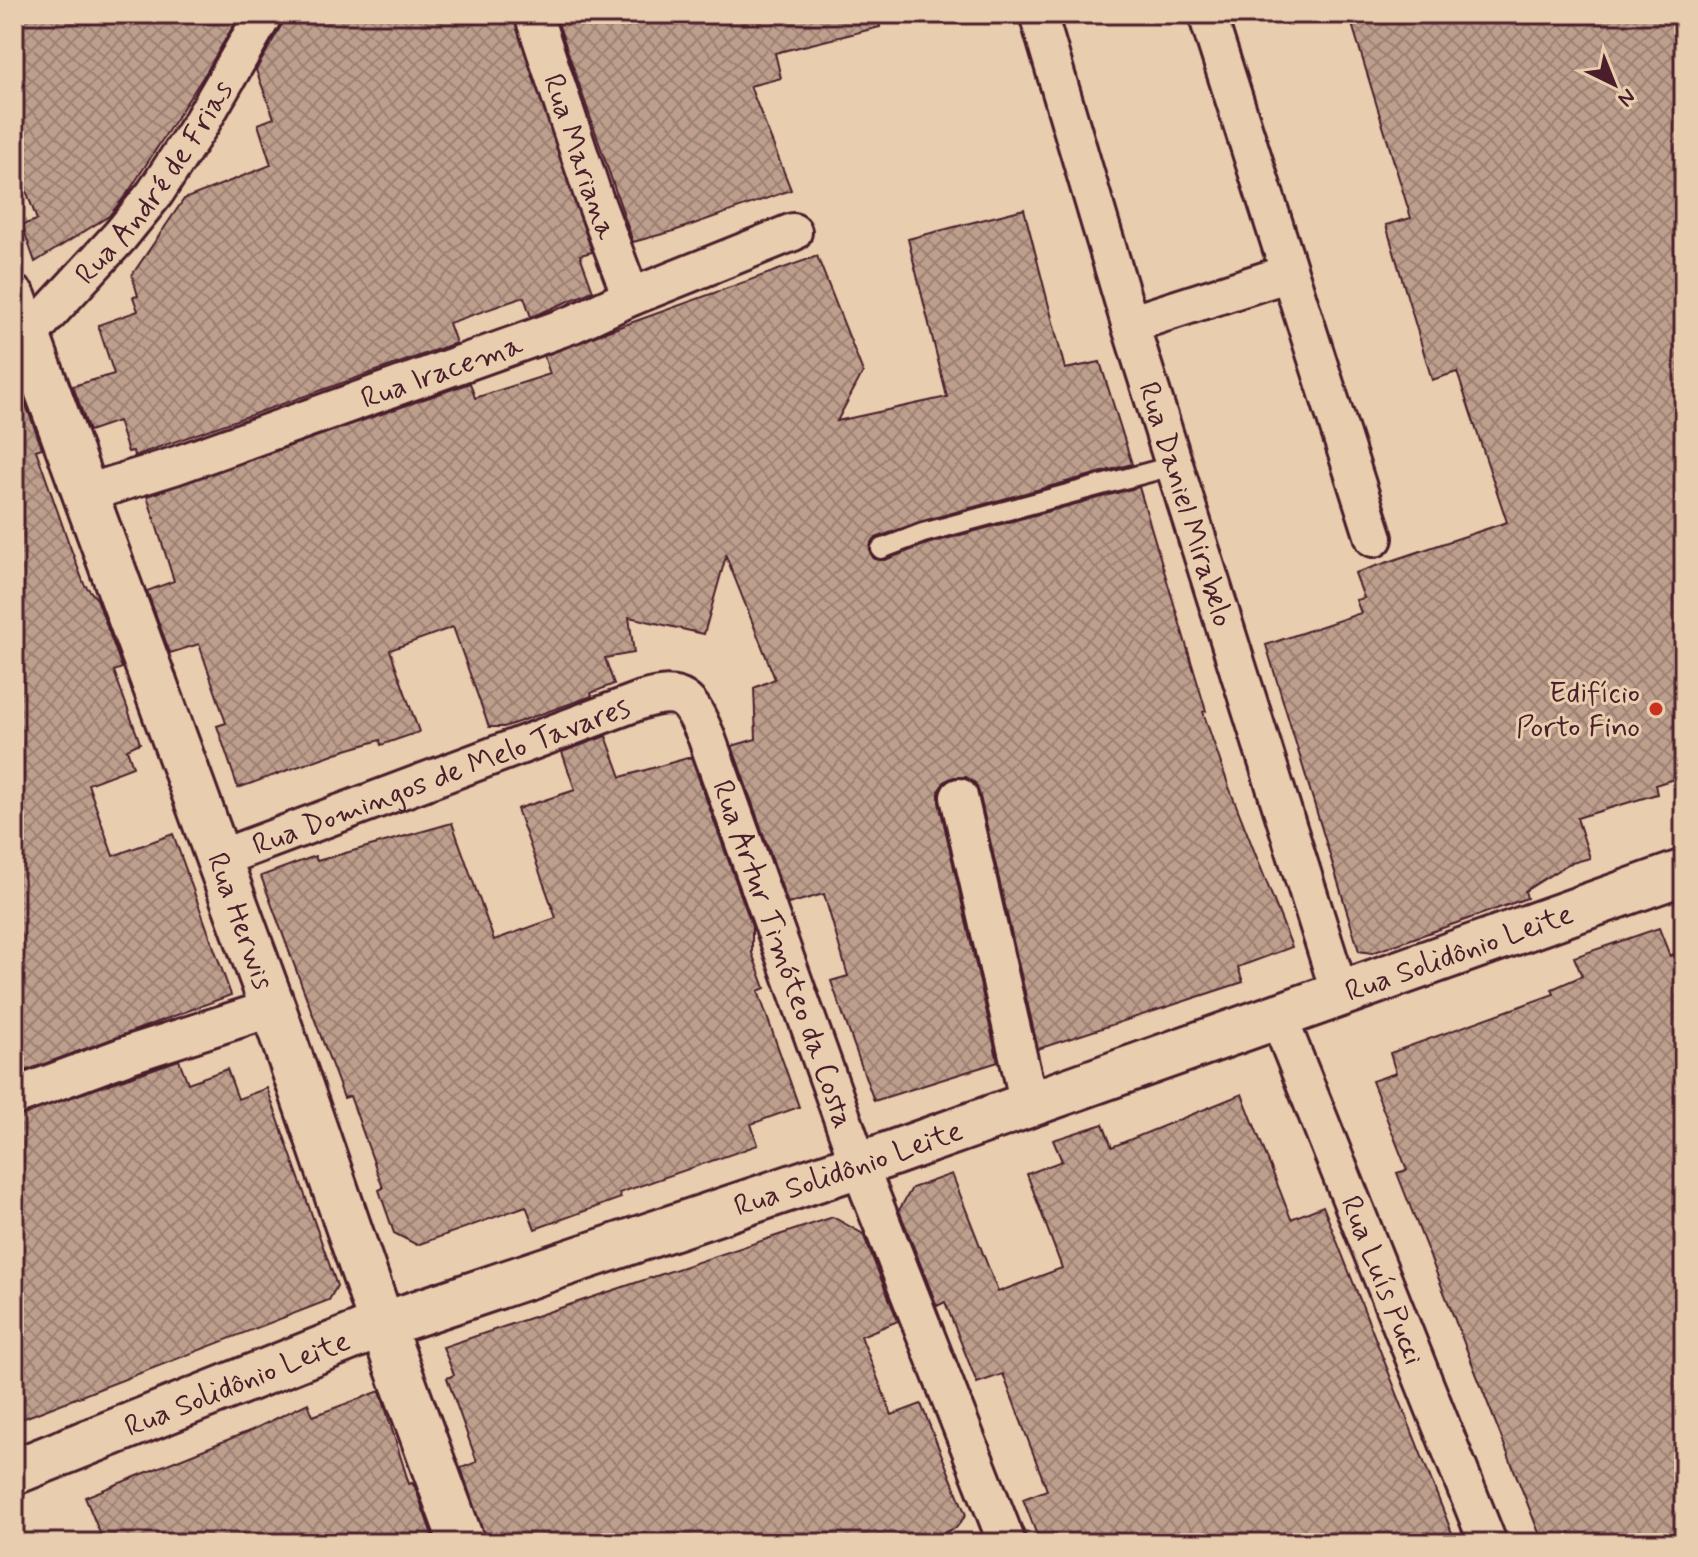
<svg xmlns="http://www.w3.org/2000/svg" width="1698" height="1557" font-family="Mynerve,sans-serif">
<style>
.building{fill:url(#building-cross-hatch);stroke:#4a1f2b;stroke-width:2}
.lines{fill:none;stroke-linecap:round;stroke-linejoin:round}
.lane-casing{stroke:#4a1f2b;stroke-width:24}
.street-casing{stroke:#4a1f2b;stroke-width:42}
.secondary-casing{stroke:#4a1f2b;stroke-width:50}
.lane{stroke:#e8cdaf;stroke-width:18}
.street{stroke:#e8cdaf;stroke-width:36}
.secondary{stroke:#e8cdaf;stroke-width:44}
.poi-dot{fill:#c8321e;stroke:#e8cdaf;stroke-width:3}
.labels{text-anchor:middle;stroke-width:6;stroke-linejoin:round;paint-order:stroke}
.street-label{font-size:30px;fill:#4a1f2b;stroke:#e8cdaf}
.poi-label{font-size:30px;fill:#4a1f2b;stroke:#e8cdaf;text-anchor:end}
</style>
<defs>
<pattern id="building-cross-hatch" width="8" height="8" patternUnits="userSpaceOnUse" patternTransform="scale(2)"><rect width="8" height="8" fill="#be9f8d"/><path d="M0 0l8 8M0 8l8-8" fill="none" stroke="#9c8173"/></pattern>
</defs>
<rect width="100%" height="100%" fill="#e8cdaf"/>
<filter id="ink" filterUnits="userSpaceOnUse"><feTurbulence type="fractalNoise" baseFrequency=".0125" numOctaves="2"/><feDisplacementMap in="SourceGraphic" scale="16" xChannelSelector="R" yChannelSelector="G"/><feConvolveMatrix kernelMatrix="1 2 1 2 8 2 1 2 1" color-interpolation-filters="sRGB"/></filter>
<g filter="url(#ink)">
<!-- building -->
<path class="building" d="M14 14H240L207 71 127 194 109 216 35 262 22 225 37 220 14 158Z
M285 14H513L592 252 580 255 593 291 531 317 524 297 449 323 456 343 134 456 133 451 128 452 118 421 89 431 73 386 114 374 98 325 138 311 133 297 138 296 132 275 184 199 271 165 258 124 274 118 256 70 282 24Z
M555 14H878L880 27 775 53 781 78 750 86 791 190 674 231 633 242Z
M1349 14H1684V776L1655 785 1657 794 1577 818 1590 858 1568 864 1525 891 1527 898 1372 953 1359 951 1266 645 1361 613 1356 600 1364 598 1355 573 1507 522 1457 372 1432 380 1386 225 1411 218Z
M1024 209 1065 369 1100 362 1132 464 919 522 876 538 871 542 870 552 874 559 885 560 927 544 1139 487 1206 711 1203 712 1229 787 1292 947 1238 967 1243 982 1038 1049 979 792 975 783 966 777H954L945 781 939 790V802L998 1062 874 1101 831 981 848 976 824 894 788 904 732 746 756 739 754 688 775 679 726 556 704 634 629 617 634 653 605 658 614 684 591 693 592 696 504 727H489L453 627 390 650 419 732 381 745 380 740 336 753 238 788 217 726 226 723 199 644 170 653 147 591 174 581 147 496 470 383 475 398 550 374 544 356 608 331 817 256 863 372 837 421 947 397 908 239Z
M23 397 42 448 36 450 68 541 84 584 97 599 122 668 114 671 140 743 127 749 133 767 88 784 113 856 173 834 231 995 14 1075V399Z
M606 736 621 777 691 757 752 926V953L765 988 758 991 799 1107 751 1124 758 1145 619 1193 621 1198 535 1229 526 1206 417 1245 394 1233 379 1190 383 1188 350 1096 344 1098 261 876 315 856 317 861 452 823 494 940 556 918 517 809 575 790 562 752Z
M1659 928 1670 956 1674 954 1675 957 1684 954V1543H1543L1397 1173 1407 1170 1372 1081 1396 1073 1390 1053 1554 994 1552 989 1582 976 1574 957Z
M179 1060 188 1083 227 1069 238 1099 267 1088 337 1286 329 1300 14 1422V1117Z
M1242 1094 1291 1219 1323 1206 1456 1543H1040L1023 1499 1047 1490 1003 1374 977 1383 945 1302 937 1306 899 1210 912 1188 952 1174 998 1292 1062 1268 1027 1174 1062 1161 1053 1140 1103 1124 1112 1147Z
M833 1217 863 1234 898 1321 861 1336 892 1415 921 1404 966 1515 956 1528 918 1543H486L461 1468 477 1462 447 1378 454 1375 443 1347Z
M380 1391 409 1484 412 1483 415 1487 435 1543H104L85 1497 252 1430 308 1403 313 1416Z"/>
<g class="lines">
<defs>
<path id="lane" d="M881 549 923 533 1176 465"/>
<g id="street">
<path id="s1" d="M533 14 593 195 631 297"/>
<path id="s2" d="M1038 14 1130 324 1340 994"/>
<path d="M1207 14 1374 538"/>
<path d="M1130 324 1289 273"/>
<path id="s3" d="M14 351 120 236 155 193 201 123 264 14"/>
<path id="s4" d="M84 494 174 466 573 324 631 297 793 232"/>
<path d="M959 797 1029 1104"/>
<path id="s5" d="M218 859 642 700C683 688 690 699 706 736L859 1165 1007 1543"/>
<path id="s6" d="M1278 1016 1488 1543"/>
<path d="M14 1097 130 1054 273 1008"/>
</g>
<g id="secondary">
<path id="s7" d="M14 299 273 1008 382 1325 462 1543"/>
<path id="s8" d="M14 1472 382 1325 859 1165 1684 872"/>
</g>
</defs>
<!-- lane casing -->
<use href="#lane" class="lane-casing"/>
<!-- street casing -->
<use href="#street" class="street-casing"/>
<!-- secondary casing -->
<use href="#secondary" class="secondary-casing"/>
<!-- lane -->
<use href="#lane" class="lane"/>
<!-- street -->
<use href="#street" class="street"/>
<!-- secondary -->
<use href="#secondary" class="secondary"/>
</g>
</g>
<!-- markers -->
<circle class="poi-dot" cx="1656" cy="709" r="8"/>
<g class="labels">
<!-- street labels -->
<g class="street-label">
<text dy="10" stroke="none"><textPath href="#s1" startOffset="150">Rua Mariana</textPath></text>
<text dy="10" stroke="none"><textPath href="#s3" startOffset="220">Rua André de Frias</textPath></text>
<text dy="10" stroke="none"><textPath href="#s4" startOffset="378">Rua Iracema</textPath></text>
<text dy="10" stroke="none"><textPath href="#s2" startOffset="512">Rua Daniel Mirabelo</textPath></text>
<text dy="10" stroke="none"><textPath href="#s5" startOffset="238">Rua Domingos de Melo Tavares</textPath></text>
<text dy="10" stroke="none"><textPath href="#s7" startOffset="662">Rua Herwis</textPath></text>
<text dy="10" stroke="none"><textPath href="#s8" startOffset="1536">Rua Solidônio Leite</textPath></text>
<text dy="10" stroke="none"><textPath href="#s5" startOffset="770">Rua Artur Timóteo da Costa</textPath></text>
<text dy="10" stroke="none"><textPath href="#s8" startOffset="888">Rua Solidônio Leite</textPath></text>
<text dy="10" stroke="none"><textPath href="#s6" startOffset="284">Rua Luís Pucci</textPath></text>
<text dy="10" stroke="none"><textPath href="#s8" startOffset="240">Rua Solidônio Leite</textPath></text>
</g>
<!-- poi labels -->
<g class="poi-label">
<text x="1640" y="702">Edifício<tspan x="1640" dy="34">Porto Fino</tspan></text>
</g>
</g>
<!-- margin -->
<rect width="1698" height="1557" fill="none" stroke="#e8cdaf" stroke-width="48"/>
<rect x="24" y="24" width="1650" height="1509" fill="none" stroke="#4a1f2b" stroke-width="3" filter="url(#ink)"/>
<!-- north arrow -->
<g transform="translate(1614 84) rotate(137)" stroke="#e8cdaf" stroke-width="6" paint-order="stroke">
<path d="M0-6L14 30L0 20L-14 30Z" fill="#4a1f2b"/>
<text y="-12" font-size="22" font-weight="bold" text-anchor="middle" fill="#4a1f2b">N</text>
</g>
</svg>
